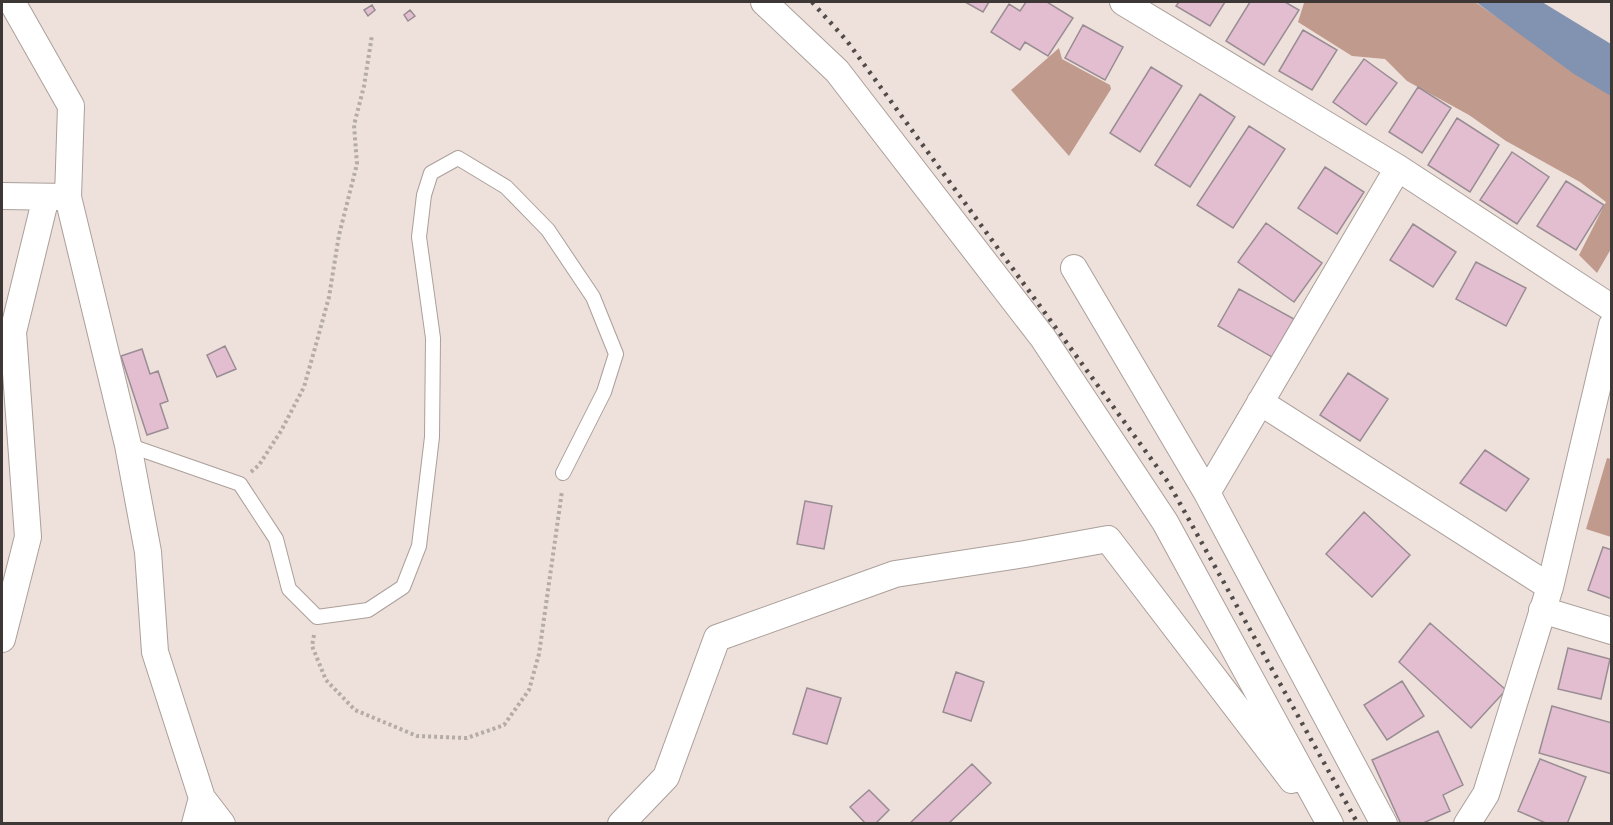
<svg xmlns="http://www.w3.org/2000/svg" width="1613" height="825" font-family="'Archivo Narrow',sans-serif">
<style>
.forest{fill:#c09a8c}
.water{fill:#8193b1}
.building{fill:#e3bed1;stroke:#998d93;stroke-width:1.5}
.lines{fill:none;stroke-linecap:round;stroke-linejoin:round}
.lane-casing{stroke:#ab9f9a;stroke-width:16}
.street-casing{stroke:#ab9f9a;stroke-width:28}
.path{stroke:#b5aba7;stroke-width:4;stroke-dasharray:3 3;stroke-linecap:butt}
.lane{stroke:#fff;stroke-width:14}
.street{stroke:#fff;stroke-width:26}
.rail{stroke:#514b49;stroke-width:4.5;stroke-dasharray:3 6;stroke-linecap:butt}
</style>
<rect width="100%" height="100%" fill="#eee1dc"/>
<!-- forest -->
<path class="forest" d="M1301 2H1475L1611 95V249L1597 273 1579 255 1606 202 1580 182 1506 141 1469 115 1407 81 1385 59 1352 56 1298 22 1304 3Z
M1059 48 1062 59 1110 85 1111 89 1069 156 1011 90Z
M1607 458 1611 459V537L1586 529Z"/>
<!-- water -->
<path class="water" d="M1476 2H1542L1611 44V96L1574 74Z"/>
<!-- building -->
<path class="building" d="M965 2H989L983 12Z
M1026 2H1047L1073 18 1048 56 1025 42 1020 50 991 32 1009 4 1020 11Z
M1179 2H1225L1210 26 1176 6Z
M1250 2H1285L1299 10 1264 65 1226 41Z
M372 5 375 10 368 16 364 10Z
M410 10 415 16 408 21 404 15Z
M1083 25 1123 47 1105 80 1065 58Z
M1303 30 1337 50 1312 90 1279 71Z
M1364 59 1397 83 1366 125 1333 102Z
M1151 67 1182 86 1140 152 1110 133Z
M1418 87 1451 108 1422 153 1389 132Z
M1200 94 1235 117 1190 187 1155 165Z
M1457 118 1499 145 1470 192 1428 165Z
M1249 126 1285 149 1233 228 1197 205Z
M1512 152 1549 177 1517 224 1480 200Z
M1325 167 1364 192 1337 234 1298 208Z
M1566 181 1604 205 1576 250 1537 226Z
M1266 223 1322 263 1294 302 1238 262Z
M1413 224 1456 252 1433 287 1390 260Z
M1476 262 1526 288 1506 326 1456 299Z
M1239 289 1294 319 1272 357 1218 326Z
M225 346 236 369 217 377 207 355Z
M142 349 150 374 158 371 168 401 160 404 168 428 147 435 121 356Z
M1348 373 1388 399 1360 441 1320 415Z
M1485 450 1529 479 1506 511 1460 483Z
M805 501 832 506 824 549 797 544Z
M1364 512 1410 555 1372 597 1326 554Z
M1603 547 1612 550V599L1588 590Z
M1430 623 1506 690 1471 728 1399 662Z
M1568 648 1610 659 1601 699 1558 689Z
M956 672 984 682 971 721 943 712Z
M1402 681 1424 716 1387 740 1364 705Z
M807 688 841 698 827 744 793 734Z
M1552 706 1612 723V774L1539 753Z
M1438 731 1463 785 1443 795 1450 811 1421 824H1401L1372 760Z
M1540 759 1586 777 1567 824H1548L1518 811Z
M972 764 991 783 948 824H909Z
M869 790 889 810 875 824H866L850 807Z"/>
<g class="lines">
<defs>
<path id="lane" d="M128 445 240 484 276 539 289 589 317 617 368 610 403 587 419 546 432 437 433 338 419 237 424 195 431 173 458 158 506 187 548 230 593 297 616 354 604 392 563 473"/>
<path id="street" d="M764 2 837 71 1043 338 1165 522 1330 824
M1123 2 1398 168 1612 308
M2 196 68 197 71 106 12 2
M68 197 128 445 148 552 155 652 202 798 195 824
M1074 268 1207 493 1384 824
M1260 402 1550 587
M1207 493 1398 168
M1542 610 1612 631
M2 639 28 537 13 332 46 197
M202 798 222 824
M621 824 666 777 717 638 895 574 1025 554 1108 539 1292 780
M1467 824 1486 794 1550 587 1612 325"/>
</defs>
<!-- lane casing -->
<use href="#lane" class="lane-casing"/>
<!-- street casing -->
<use href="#street" class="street-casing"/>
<!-- path -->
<path class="path" d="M251 472 259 465 281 431 304 387 315 348 329 297 339 235 357 164 354 125 364 86 372 35
M314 635 312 646 326 680 355 710 417 736 467 738 504 725 529 690 539 654 562 491"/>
<!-- lane -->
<use href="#lane" class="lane"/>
<!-- street -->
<use href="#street" class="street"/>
<!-- rail -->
<path class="rail" d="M812 2 847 41 1168 482 1358 824"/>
</g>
<!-- border -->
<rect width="1613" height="825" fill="none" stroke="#3d3836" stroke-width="6"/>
</svg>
